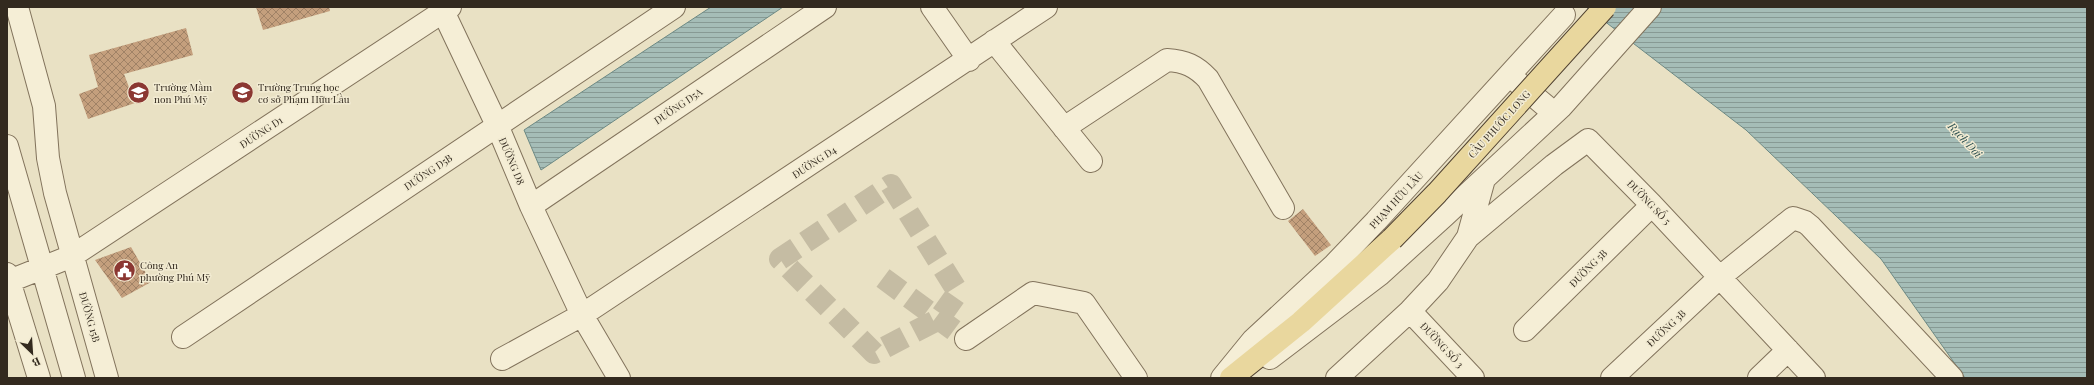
<svg xmlns="http://www.w3.org/2000/svg" width="2094" height="385" font-family="'Playfair Display',serif">
<style>
.water{fill:url(#water-rules);stroke:#6d8a85}
.building{fill:url(#building-cross-hatch)}
.lines{fill:none;stroke-linecap:round;stroke-linejoin:round}
.minor-tunnel{stroke:#c5bca3;stroke-width:22;stroke-dasharray:22 11;stroke-linecap:butt}
.minor-casing{stroke:#82735c;stroke-width:24}
.major-casing{stroke:#504130;stroke-width:24}
.minor{stroke:#f5eed6;stroke-width:22}
.major{stroke:#e9d79e;stroke-width:22}
.major-bridge-casing{stroke:#504130;stroke-width:24;stroke-linecap:butt}
.major-bridge{stroke:#e9d79e;stroke-width:22}
.labels{text-anchor:middle;stroke-width:3;stroke-linejoin:round;paint-order:stroke}
.poi-label{font-size:10px;fill:#332a1f;stroke:#f2ebd2;text-anchor:start}
.street-label{font-size:10px;fill:#332a1f;stroke:#f2ebd2}
.water-label{font-size:11px;font-style:italic;fill:#2f5252;stroke:#f2ebd2}
</style>
<defs>
<pattern id="water-rules" width="6" height="5" patternUnits="userSpaceOnUse"><rect width="6" height="5" fill="#a5bdb7"/><path d="M0 2.5h6" fill="none" stroke="#879a94"/></pattern>
<pattern id="building-cross-hatch" width="8" height="8" patternUnits="userSpaceOnUse"><rect width="8" height="8" fill="#c49f7d"/><path d="M0 0l8 8M0 8l8-8" fill="none" stroke="#a08266"/></pattern>
</defs>
<rect width="100%" height="100%" fill="#e9e1c4"/>
<!-- water -->
<path class="water" d="M711 7H783L541 170 524 130Z
M1586 7H2087V378H1965L1881 259 1746 130Z"/>
<!-- building -->
<path class="building" d="M256 7H329L330 11 263 30Z
M186 28 193 55 124 74 135 103 88 119 79 94 98 87 89 55Z
M1303 209 1331 245 1315 256 1288 221Z
M131 247 151 282 122 298 95 260Z"/>
<g class="lines">
<!-- minor-tunnel -->
<path class="minor-tunnel" d="M891 185 958 292 939 319 874 353 780 259Z
M883 278 966 339"/>
<defs>
<path id="minor" d="M17 7 44 106 48 158 55 193 107 378
M441 7 497 125 531 206 582 315 619 378
M932 7 969 60
M994 41 1091 161
M1515 80 1554 113
M1064 128 1167 60C1185 61 1196 66 1208 79L1283 208
M7 146 74 378
M531 206 825 7
M1468 237 1554 165 1588 140 1652 205 1814 378
M7 274 39 378
M7 282 72 256 450 7
M1410 311 1473 378
M1525 330 1652 205
M183 337 674 7
M966 339 1033 293 1084 303 1136 378
M1270 358 1379 275 1444 216 1561 107 1650 7
M502 359 582 315 1046 7
M1222 378 1253 340 1334 265 1376 221 1564 15
M1337 378 1410 311 1438 281 1468 237 1484 179
M1612 378 1720 277 1793 218 1805 222 1810 226 1952 378
M1759 378 1788 350"/>
<path id="major" d="M1231 378 1301 322 1392 239"/>
</defs>
<!-- minor casing -->
<use href="#minor" class="minor-casing"/>
<!-- major casing -->
<use href="#major" class="major-casing"/>
<!-- minor -->
<use href="#minor" class="minor"/>
<!-- major -->
<use href="#major" class="major"/>
<defs>
<path id="major-bridge" d="M1392 239 1437 193 1605 7"/>
</defs>
<!-- major-bridge casing -->
<use href="#major-bridge" class="major-bridge-casing"/>
<!-- major-bridge -->
<use href="#major-bridge" class="major-bridge"/>
</g>
<!-- icons -->
<defs>
<symbol id="school-disc" viewBox="-11 -11 22 22"><circle r="9.5" fill="#8b3732" stroke="#f2ebd2"/><path d="M0-5L7-2L0 1L-7-2ZM-4 1L0 2.5L4 1V4Q0 6-4 4Z" fill="#fff"/></symbol>
<symbol id="civic-disc" viewBox="-11 -11 22 22"><circle r="9.5" fill="#8b3732" stroke="#f2ebd2"/><path d="M-.6-6.5H3V-4.5H.6V-3L4-1V1h2V6H-6V1h2V-1L-.6-3ZM-1.2 2.5V6h2.4V2.5Z" fill="#fff"/></symbol>
</defs>
<g fill-rule="evenodd">
<use href="#school-disc" x="126" y="80" width="25" height="25"/>
<use href="#school-disc" x="230" y="80" width="25" height="25"/>
<use href="#civic-disc" x="112" y="258" width="25" height="25"/>
</g>
<g class="labels">
<!-- poi labels -->
<g class="poi-label">
<text x="154" y="91">Trường Mầm<tspan x="154" dy="12">non Phú Mỹ</tspan></text>
<text x="258" y="91">Trường Trung học<tspan x="258" dy="12">cơ sở Phạm Hữu Lầu</tspan></text>
<text x="140" y="269">Công An<tspan x="140" dy="12">phường Phú Mỹ</tspan></text>
</g>
<!-- street labels -->
<g class="street-label">
<text transform="translate(678 106) rotate(-34)" y="4">ĐƯỜNG D5A</text>
<text transform="translate(1499 124) rotate(-48)" y="4">CẦU PHƯỚC LONG</text>
<text transform="translate(261 132) rotate(-33)" y="4">ĐƯỜNG D1</text>
<text transform="translate(512 161) rotate(67)" y="4">ĐƯỜNG D8</text>
<text transform="translate(814 162) rotate(-33)" y="4">ĐƯỜNG D4</text>
<text transform="translate(428 172) rotate(-34)" y="4">ĐƯỜNG D5B</text>
<text transform="translate(1396 200) rotate(-47)" y="4">PHẠM HỮU LẦU</text>
<text transform="translate(1649 202) rotate(46)" y="4">ĐƯỜNG SỐ 5</text>
<text transform="translate(1588 268) rotate(-45)" y="4">ĐƯỜNG 5B</text>
<text transform="translate(90 317) rotate(74)" y="4">ĐƯỜNG 15B</text>
<text transform="translate(1666 328) rotate(-43)" y="4">ĐƯỜNG 3B</text>
<text transform="translate(1442 345) rotate(47)" y="4">ĐƯỜNG SỐ 3</text>
</g>
<!-- water labels -->
<g class="water-label">
<text transform="translate(1965 140) rotate(47)" y="4">Rạch Dơi</text>
</g>
</g>
<!-- border -->
<rect width="2094" height="385" fill="none" stroke="#332a1f" stroke-width="16"/>
<!-- north arrow -->
<g transform="translate(32 353) rotate(155)" stroke="#f2ebd2" stroke-width="3" paint-order="stroke">
<path d="M0-3L7 15L0 10L-7 15Z" fill="#332a1f"/>
<text y="-6" font-size="11" font-weight="bold" text-anchor="middle" fill="#332a1f">B</text>
</g>
</svg>
